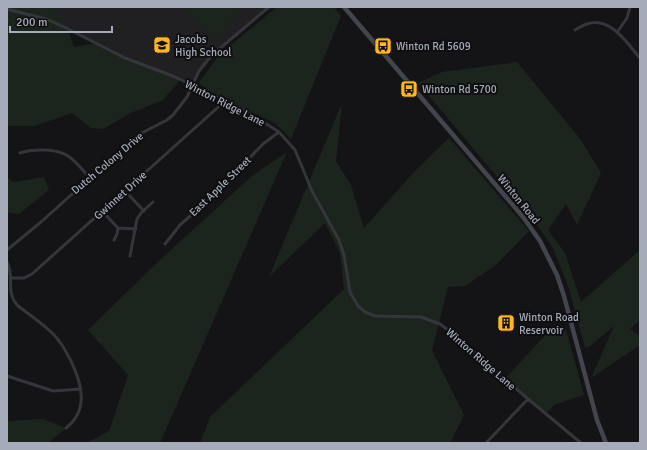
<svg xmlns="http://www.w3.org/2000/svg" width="647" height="450" font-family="Signika,sans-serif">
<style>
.built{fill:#202023}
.green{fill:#1c251d}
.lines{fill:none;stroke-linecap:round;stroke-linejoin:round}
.street{stroke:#35363c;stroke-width:3}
.secondary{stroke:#43454c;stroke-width:4.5}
.labels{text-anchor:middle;stroke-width:4;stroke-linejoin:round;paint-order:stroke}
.poi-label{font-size:11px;fill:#a5abb8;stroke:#0f0f11;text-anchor:start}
.street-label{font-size:11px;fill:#a5abb8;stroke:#0f0f11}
</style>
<rect width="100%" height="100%" fill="#141416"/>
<!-- built -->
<path class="built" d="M7 7H269L220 48 205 64 192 85 132 61 64 27Z"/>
<!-- green -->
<path class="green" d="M7 7H50L64 20 74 47 95 43 125 58 181 79 163 100 131 113 103 129 91 128 72 113 34 126H7Z
M181 7H244C235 16 228 27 218 36H214Z
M277 7H334L341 16 291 139 275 123 207 91 199 82 221 53Z
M517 62 581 140 601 173 577 225 566 204 548 230 565 253 581 302 640 250V320L630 329 640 336V345L591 378 614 326 589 347 585 348 569 289 553 248 535 222 418 83 442 72Z
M342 103 336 161 351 185 364 228 415 171 449 138 529 231 496 265 465 286 448 287 432 350 464 415 450 443H200L210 417 344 289 340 253 325 223 269 277Z
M287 152 160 443H86L109 431 128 375 88 330 161 259 253 175Z
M7 177 13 182 44 177 49 190 19 214 7 212Z
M565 326 584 395 554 405 546 414 505 379 548 332Z
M7 419 10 421 43 419 66 428 48 443H7Z"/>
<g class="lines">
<!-- street -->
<path class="street" d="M7 9 46 19 64 27 125 58 173 76 246 111 279 132 295 150 312 191 339 240 344 255 350 292 358 306 365 312 375 316 421 317 440 324 456 336 528 399 581 443
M575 30C579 28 583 25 587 24 610 16 627 43 640 58
M618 31 627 18 630 7
M20 153C28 150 34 150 42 150 68 150 73 159 89 177
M125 191 144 211
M102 211 118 228 117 234 114 240
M118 228 136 229
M165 244 180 225 212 197 263 144 279 132
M7 250 41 222 138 135 167 120 173 115 187 97 199 71 212 55 269 7
M130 256 137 219 141 213 153 202
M7 262C15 277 5 290 17 305 29 315 44 324 55 336 62 343 66 352 71 361 82 384 89 410 66 428
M10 278H24L32 274 225 101
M7 376 53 391 81 389
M486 443 528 399"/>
<!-- secondary -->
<path class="secondary" d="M344 7 523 217 540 241 557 275 564 296 597 420 606 443"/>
</g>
<!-- icons -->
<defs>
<symbol id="school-square" viewBox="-11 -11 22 22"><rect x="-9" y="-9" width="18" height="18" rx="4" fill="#feb625" stroke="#0f0f11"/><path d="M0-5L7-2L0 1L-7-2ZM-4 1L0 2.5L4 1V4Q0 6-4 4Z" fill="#111"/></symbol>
<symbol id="bus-square" viewBox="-11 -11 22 22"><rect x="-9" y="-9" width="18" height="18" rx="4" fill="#feb625" stroke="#0f0f11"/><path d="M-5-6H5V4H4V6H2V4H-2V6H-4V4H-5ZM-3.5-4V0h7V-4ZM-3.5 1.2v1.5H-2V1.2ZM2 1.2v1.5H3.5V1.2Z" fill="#111"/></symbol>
<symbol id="building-square" viewBox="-11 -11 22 22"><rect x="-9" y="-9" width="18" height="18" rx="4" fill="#feb625" stroke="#0f0f11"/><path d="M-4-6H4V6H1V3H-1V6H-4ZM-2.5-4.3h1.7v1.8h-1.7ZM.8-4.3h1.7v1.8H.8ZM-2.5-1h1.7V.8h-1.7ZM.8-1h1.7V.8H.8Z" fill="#111"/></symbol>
</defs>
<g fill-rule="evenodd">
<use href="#school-square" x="152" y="35" width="20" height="20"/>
<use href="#bus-square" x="373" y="36" width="20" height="20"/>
<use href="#bus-square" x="399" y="79" width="20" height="20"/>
<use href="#building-square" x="496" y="313" width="20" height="20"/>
</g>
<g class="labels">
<!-- poi labels -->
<g class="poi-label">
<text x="175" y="43">Jacobs<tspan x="175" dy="13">High School</tspan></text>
<text x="396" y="50">Winton Rd 5609</text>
<text x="422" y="93">Winton Rd 5700</text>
<text x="519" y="321">Winton Road<tspan x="519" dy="13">Reservoir</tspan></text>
</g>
<!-- street labels -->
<g class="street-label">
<text transform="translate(225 103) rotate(27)" y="4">Winton Ridge Lane</text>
<text transform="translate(107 163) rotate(-40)" y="4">Dutch Colony Drive</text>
<text transform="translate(220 186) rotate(-44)" y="4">East Apple Street</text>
<text transform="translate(120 195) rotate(-42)" y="4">Gwinnet Drive</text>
<text transform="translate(519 199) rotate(51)" y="4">Winton Road</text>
<text transform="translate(481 359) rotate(41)" y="4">Winton Ridge Lane</text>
</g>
</g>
<!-- border -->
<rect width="647" height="450" fill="none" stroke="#a5abb8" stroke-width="16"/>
<!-- scale -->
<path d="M10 26v6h102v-6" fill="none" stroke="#a5abb8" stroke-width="2"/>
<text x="16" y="26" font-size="12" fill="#a5abb8" stroke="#0f0f11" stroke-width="3" paint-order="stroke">200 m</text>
</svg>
